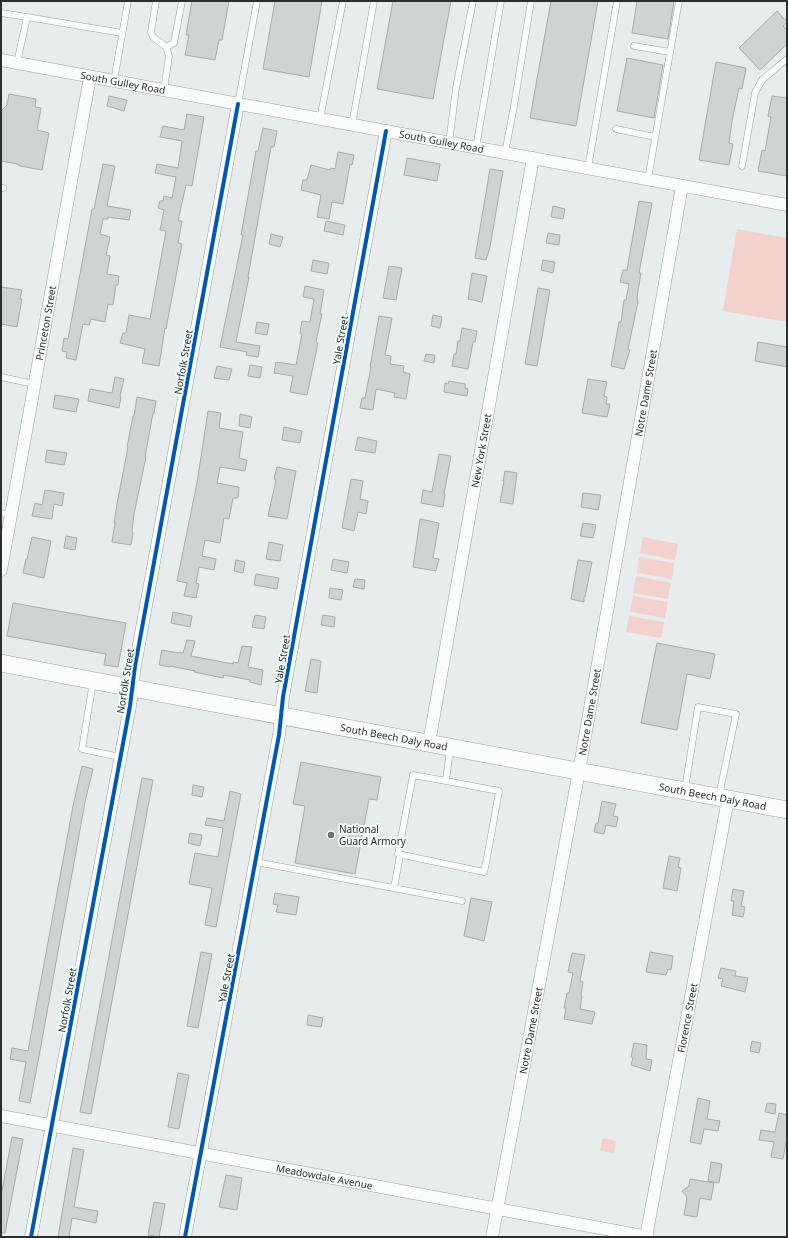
<svg xmlns="http://www.w3.org/2000/svg" width="788" height="1238" font-family="'Noto Sans',sans-serif">
<style>
.green{fill:#f3d2ce}
.building{fill:#cfd3d3;stroke:#a7acab}
.lines{fill:none;stroke-linecap:round;stroke-linejoin:round}
.lane-casing{stroke:#9ca0a0;stroke-width:7}
.street-casing{stroke:#9ca0a0;stroke-width:13}
.secondary-casing{stroke:#9ca0a0;stroke-width:18}
.lane{stroke:#fbfcfc;stroke-width:6}
.street{stroke:#fbfcfc;stroke-width:12}
.secondary{stroke:#fbfcfc;stroke-width:17}
.cycleway-casing{stroke:#f1fdfb;stroke-width:6}
.cycleway{stroke:#0057b8;stroke-width:4}
.poi-dot{fill:#6d7171;stroke:#f1fdfb;stroke-width:1.5}
.labels{text-anchor:middle;stroke-width:4;stroke-linejoin:round;paint-order:stroke}
.street-label{font-size:10px;fill:#2b2f2f;stroke:#f1fdfb}
.poi-label{font-size:10px;fill:#2b2f2f;stroke:#f1fdfb;text-anchor:start}
</style>
<rect width="100%" height="100%" fill="#e7ecec"/>
<!-- green -->
<path class="green" d="M737 229 787 238V322L723 311Z
M643 537 678 544 675 560 640 553Z
M639 557 674 563 672 579 637 573Z
M636 576 671 583 668 599 633 593Z
M633 596 668 602 665 618 630 612Z
M629 616 664 622 661 638 626 632Z
M603 1138 616 1141 614 1153 600 1151Z"/>
<!-- building -->
<path class="building" d="M192 1H229L222 40H219L215 60 185 55 189 35H186Z
M275 1H322L309 77 263 69Z
M393 1H451L433 99 377 89Z
M551 1H598L576 126 530 118Z
M637 1H674L668 39 632 33Z
M777 11 787 22 783 26 787 30V44L760 70 739 48Z
M627 58 663 65 654 118 617 111Z
M716 62 746 68 742 89 739 88 732 121 729 143 733 144 729 165 699 160Z
M9 94 36 99 35 107 41 108 37 130 49 133 42 170 20 166 17 164 1 161V111L7 105Z
M109 96 127 100 124 111 107 106Z
M772 96 787 98V176L758 171 762 150 765 151 771 117 768 116Z
M187 114 204 117 192 186 186 185 178 221H182L178 243 182 244 166 329 165 328 159 366 142 363 145 349 120 343 123 333H126L129 315 150 319 166 231 160 230 164 210 158 208 160 201H163L164 196 172 198 176 177 155 173 157 164 178 168 182 141 160 137 163 126 184 130Z
M263 128 277 131 274 147H271L248 277H249L236 342 260 346 258 357 246 355 247 352 220 347 243 235H241L256 151H258Z
M338 152 354 155 352 165 350 164 343 204 332 202 329 219 317 217 321 195 301 190 303 180H307L311 165 330 170 331 168 335 169Z
M407 158 440 164 437 181 404 175Z
M103 164 115 166 107 206 131 210 129 220 108 217V219H103L100 234 110 237 106 255 110 256 107 274 119 276 118 285H116L113 305 108 304 105 322 91 319 89 325 83 324 76 360 66 358 67 352 62 351 64 338 68 339 92 209H94Z
M490 169 503 171 490 247 486 260 475 258Z
M639 201 652 203 639 273H641L637 297 638 302 628 349 630 350 624 369 611 366 619 322H621L624 300H626L629 284 620 282 623 270H627Z
M553 206 565 209 563 219 551 217Z
M326 221 345 225 343 235 324 231Z
M548 233 560 235 559 245 546 243Z
M271 234 283 237 280 247 269 244Z
M313 260 329 263 327 274 311 271Z
M543 260 555 262 553 273 541 270Z
M389 266 402 268 396 300 383 298Z
M472 273 487 276 482 302 468 299Z
M305 286 324 290 320 314H322L316 342 318 343 307 395 290 392 293 376 274 373 276 362 296 365 302 334 300 333 302 321 310 322 314 299 303 297Z
M1 287 22 290 20 299H22L17 327 1 324Z
M538 288 550 290 537 366 525 364Z
M433 315 442 317 440 328 431 326Z
M379 316 392 318 385 355 391 356 390 364 404 366 403 372 410 374 406 399 394 397 395 393 376 389 373 410 360 408 362 398H365L371 367H370Z
M257 322 269 324 267 335 255 333Z
M462 328 477 331 475 342H473L468 369 452 366 454 354H456L458 341H460Z
M758 342 787 347V367L755 361Z
M426 354 435 355 434 363 424 361Z
M250 365 262 367 260 378 248 376Z
M217 366 232 369 229 380 214 378Z
M115 377 124 379 120 396 121 397 119 408 88 401 90 389 112 393Z
M588 379 607 382 604 396 607 397 606 404H610L607 417 582 413Z
M449 381 465 384V388L468 389 467 396 444 392 445 383 448 384Z
M55 395 79 399 76 412 53 408Z
M137 397 156 401 154 413H153L145 457H146L134 514 132 532 133 533 131 545 112 542 115 523H114L117 504 128 447H127L133 416H134Z
M208 411 221 413 219 428 243 432 239 458 247 460 245 471 220 467 217 483 239 487 238 498H233L229 519 224 518 220 543 205 540 202 556 216 559 214 570 199 567 196 583 199 584 196 598 184 596 187 583 177 581 197 483Z
M240 414 252 417 250 428 239 426Z
M284 427 302 431 300 443 282 440Z
M358 437 377 441 375 453 355 450Z
M47 450 67 453 64 465 45 462Z
M439 454 451 456 444 494H445L443 507 421 503 423 490 432 492Z
M277 467 296 471 287 519 268 516 276 480 274 479Z
M505 471 517 473 513 504 500 502 504 481H503Z
M351 479 363 481 360 499 368 501 366 514 358 512 354 531 342 528Z
M45 490 64 493 62 506 54 504 52 519 32 516 35 503 42 505Z
M583 493 601 495 598 510 581 507Z
M420 519 439 523 433 558 439 559 436 571 413 567Z
M583 523 596 525 593 538 580 536Z
M66 536 77 538 75 550 64 548Z
M32 537 51 541 44 578 23 573 26 559H27Z
M269 542 283 545 280 561 266 559Z
M333 559 349 562 347 573 331 570Z
M236 560 245 562 243 573 234 571Z
M578 560 592 562 585 597H584V602L571 599Z
M256 574 279 578 277 589 254 585Z
M355 579 365 580 364 589 353 587Z
M330 588 343 590 341 600 329 598Z
M13 603 126 623 118 667 104 665 106 654 7 636Z
M173 612 192 616 190 627 171 623Z
M255 615 266 617 264 629 252 627Z
M323 615 335 617 334 627 321 625Z
M187 640 195 641 191 656 233 664V662L238 663 242 646 252 647 248 667 263 670 261 685 250 682V680L224 675 223 678 194 672 195 671 170 666V667L159 665 162 650 179 653V652L183 653Z
M657 643 715 654 710 679 687 674 677 730 641 723Z
M311 659 321 661 317 693 305 691Z
M301 762 381 777 377 800 369 799 355 874 295 863 305 806 293 804Z
M82 766 93 769 85 802 40 1051 30 1103 19 1101 26 1062 10 1059 12 1048 28 1051 73 806Z
M142 778 153 780 91 1114 80 1112Z
M193 785 204 787 202 797 192 795Z
M230 791 241 794 216 927 205 925 212 888 189 884 195 853 218 857 223 828 205 825 207 818 224 821Z
M602 801 616 804 613 816 618 817 616 827 606 825 604 834 594 832 596 823H598Z
M190 833 202 835 200 846 188 843Z
M669 856 680 858 678 867 681 868 677 891 663 888Z
M733 889 744 891 741 906 745 907 743 917 732 915 734 901H731Z
M275 893 299 897 296 915 276 912 278 905 273 904Z
M471 898 492 902 484 941 464 936Z
M201 952 212 954 198 1028 187 1026Z
M650 952 673 956 671 970 668 969 666 975 646 972Z
M572 953 585 955 580 981 583 982 581 995 582 996 580 1009 595 1012 592 1024 564 1019 566 1008H564L567 993H569L573 973 568 972Z
M721 968 736 971 735 976 748 978 745 992 721 986 723 979 718 978Z
M308 1015 323 1018 321 1027 307 1025Z
M752 1041 761 1043 759 1053 750 1051Z
M634 1043 647 1045 646 1059 652 1060 650 1071 631 1065 633 1058 631 1057Z
M178 1073 189 1075 179 1129 168 1127Z
M698 1098 710 1101 707 1119 720 1121 718 1131 704 1129 701 1144 690 1142Z
M767 1103 776 1104 775 1114 765 1112Z
M779 1113 787 1115V1138L783 1159 771 1157 774 1142 759 1140 761 1130 775 1132Z
M12 1137 23 1139 5 1233H1V1196Z
M73 1148 84 1150 74 1207 98 1211 96 1223 72 1218 69 1237H58Z
M711 1162 722 1164 719 1183 708 1181Z
M226 1175 242 1178 237 1210 219 1207Z
M690 1179 714 1183 711 1200 700 1198 697 1217 684 1215 687 1197 682 1191 689 1186Z
M154 1202 165 1204 159 1237 148 1235Z"/>
<g class="lines">
<defs>
<path id="lane" d="M156 1 151 32 153 37 166 47 174 43 182 1
M1 13 27 17 17 63
M27 17 122 33
M634 46 670 52
M114 81 128 1
M164 90 169 56 166 47
M238 104 257 1
M320 119 343 1
M352 125 374 1
M616 129 655 137
M449 143 456 88 473 1
M476 148 501 1
M505 153 514 106 531 1
M742 166 755 93 762 80 787 59
M588 168 617 1
M648 179 679 1
M1 188H3
M1 377 34 384
M1 513 11 515
M93 682 82 749 120 757
M446 781 413 775 398 854 484 872 487 858 499 791 446 781 450 749
M685 789 698 707 736 714 719 796
M256 862 462 901
M394 888 400 855"/>
<g id="street">
<path id="s1" d="M1 60 787 205"/>
<path id="s2" d="M1 570 90 77"/>
<path id="s3" d="M429 743 533 158"/>
<path id="s4" d="M1 1116 648 1237"/>
<path d="M31 1237 130 706 135 666 238 104"/>
<path d="M185 1237 279 735 283 697 386 131"/>
<path id="s5" d="M492 1237 579 771 682 186"/>
<path id="s6" d="M646 1237 728 799"/>
</g>
<g id="secondary">
<path id="s7" d="M1 663 132 688 787 810"/>
</g>
</defs>
<!-- lane casing -->
<use href="#lane" class="lane-casing"/>
<!-- street casing -->
<use href="#street" class="street-casing"/>
<!-- secondary casing -->
<use href="#secondary" class="secondary-casing"/>
<!-- lane -->
<use href="#lane" class="lane"/>
<!-- street -->
<use href="#street" class="street"/>
<!-- secondary -->
<use href="#secondary" class="secondary"/>
<defs>
<path id="cycleway" d="M31 1237 130 706 135 666 238 104
M185 1237 279 735 283 697 386 131"/>
</defs>
<!-- cycleway casing -->
<use href="#cycleway" class="cycleway-casing"/>
<!-- cycleway -->
<use href="#cycleway" class="cycleway"/>
</g>
<!-- markers -->
<circle class="poi-dot" cx="331" cy="835" r="4"/>
<g class="labels">
<!-- street labels -->
<g class="street-label">
<text dy="4" stroke="none"><textPath href="#s1" startOffset="124">South Gulley Road</textPath></text>
<text dy="4" stroke="none"><textPath href="#s1" startOffset="448">South Gulley Road</textPath></text>
<text dy="4" stroke="none"><textPath href="#s2" startOffset="251">Princeton Street</textPath></text>
<text transform="translate(340 340) rotate(-80)" y="4">Yale Street</text>
<text transform="translate(183 362) rotate(-80)" y="4">Norfolk Street</text>
<text dy="4" stroke="none"><textPath href="#s5" startOffset="858">Notre Dame Street</textPath></text>
<text dy="4" stroke="none"><textPath href="#s3" startOffset="297">New York Street</textPath></text>
<text transform="translate(282 659) rotate(-80)" y="4">Yale Street</text>
<text transform="translate(125 681) rotate(-81)" y="4">Norfolk Street</text>
<text dy="4" stroke="none"><textPath href="#s5" startOffset="534">Notre Dame Street</textPath></text>
<text dy="4" stroke="none"><textPath href="#s7" startOffset="400">South Beech Daly Road</textPath></text>
<text dy="4" stroke="none"><textPath href="#s7" startOffset="724">South Beech Daly Road</textPath></text>
<text transform="translate(226 978) rotate(-79)" y="4">Yale Street</text>
<text transform="translate(67 1000) rotate(-80)" y="4">Norfolk Street</text>
<text dy="4" stroke="none"><textPath href="#s6" startOffset="223">Florence Street</textPath></text>
<text dy="4" stroke="none"><textPath href="#s5" startOffset="210">Notre Dame Street</textPath></text>
<text dy="4" stroke="none"><textPath href="#s4" startOffset="329">Meadowdale Avenue</textPath></text>
</g>
<!-- poi labels -->
<g class="poi-label">
<text x="339" y="833">National<tspan x="339" dy="12">Guard Armory</tspan></text>
</g>
</g>
<!-- border -->
<rect width="788" height="1238" fill="none" stroke="#2b2f2f" stroke-width="4"/>
</svg>
